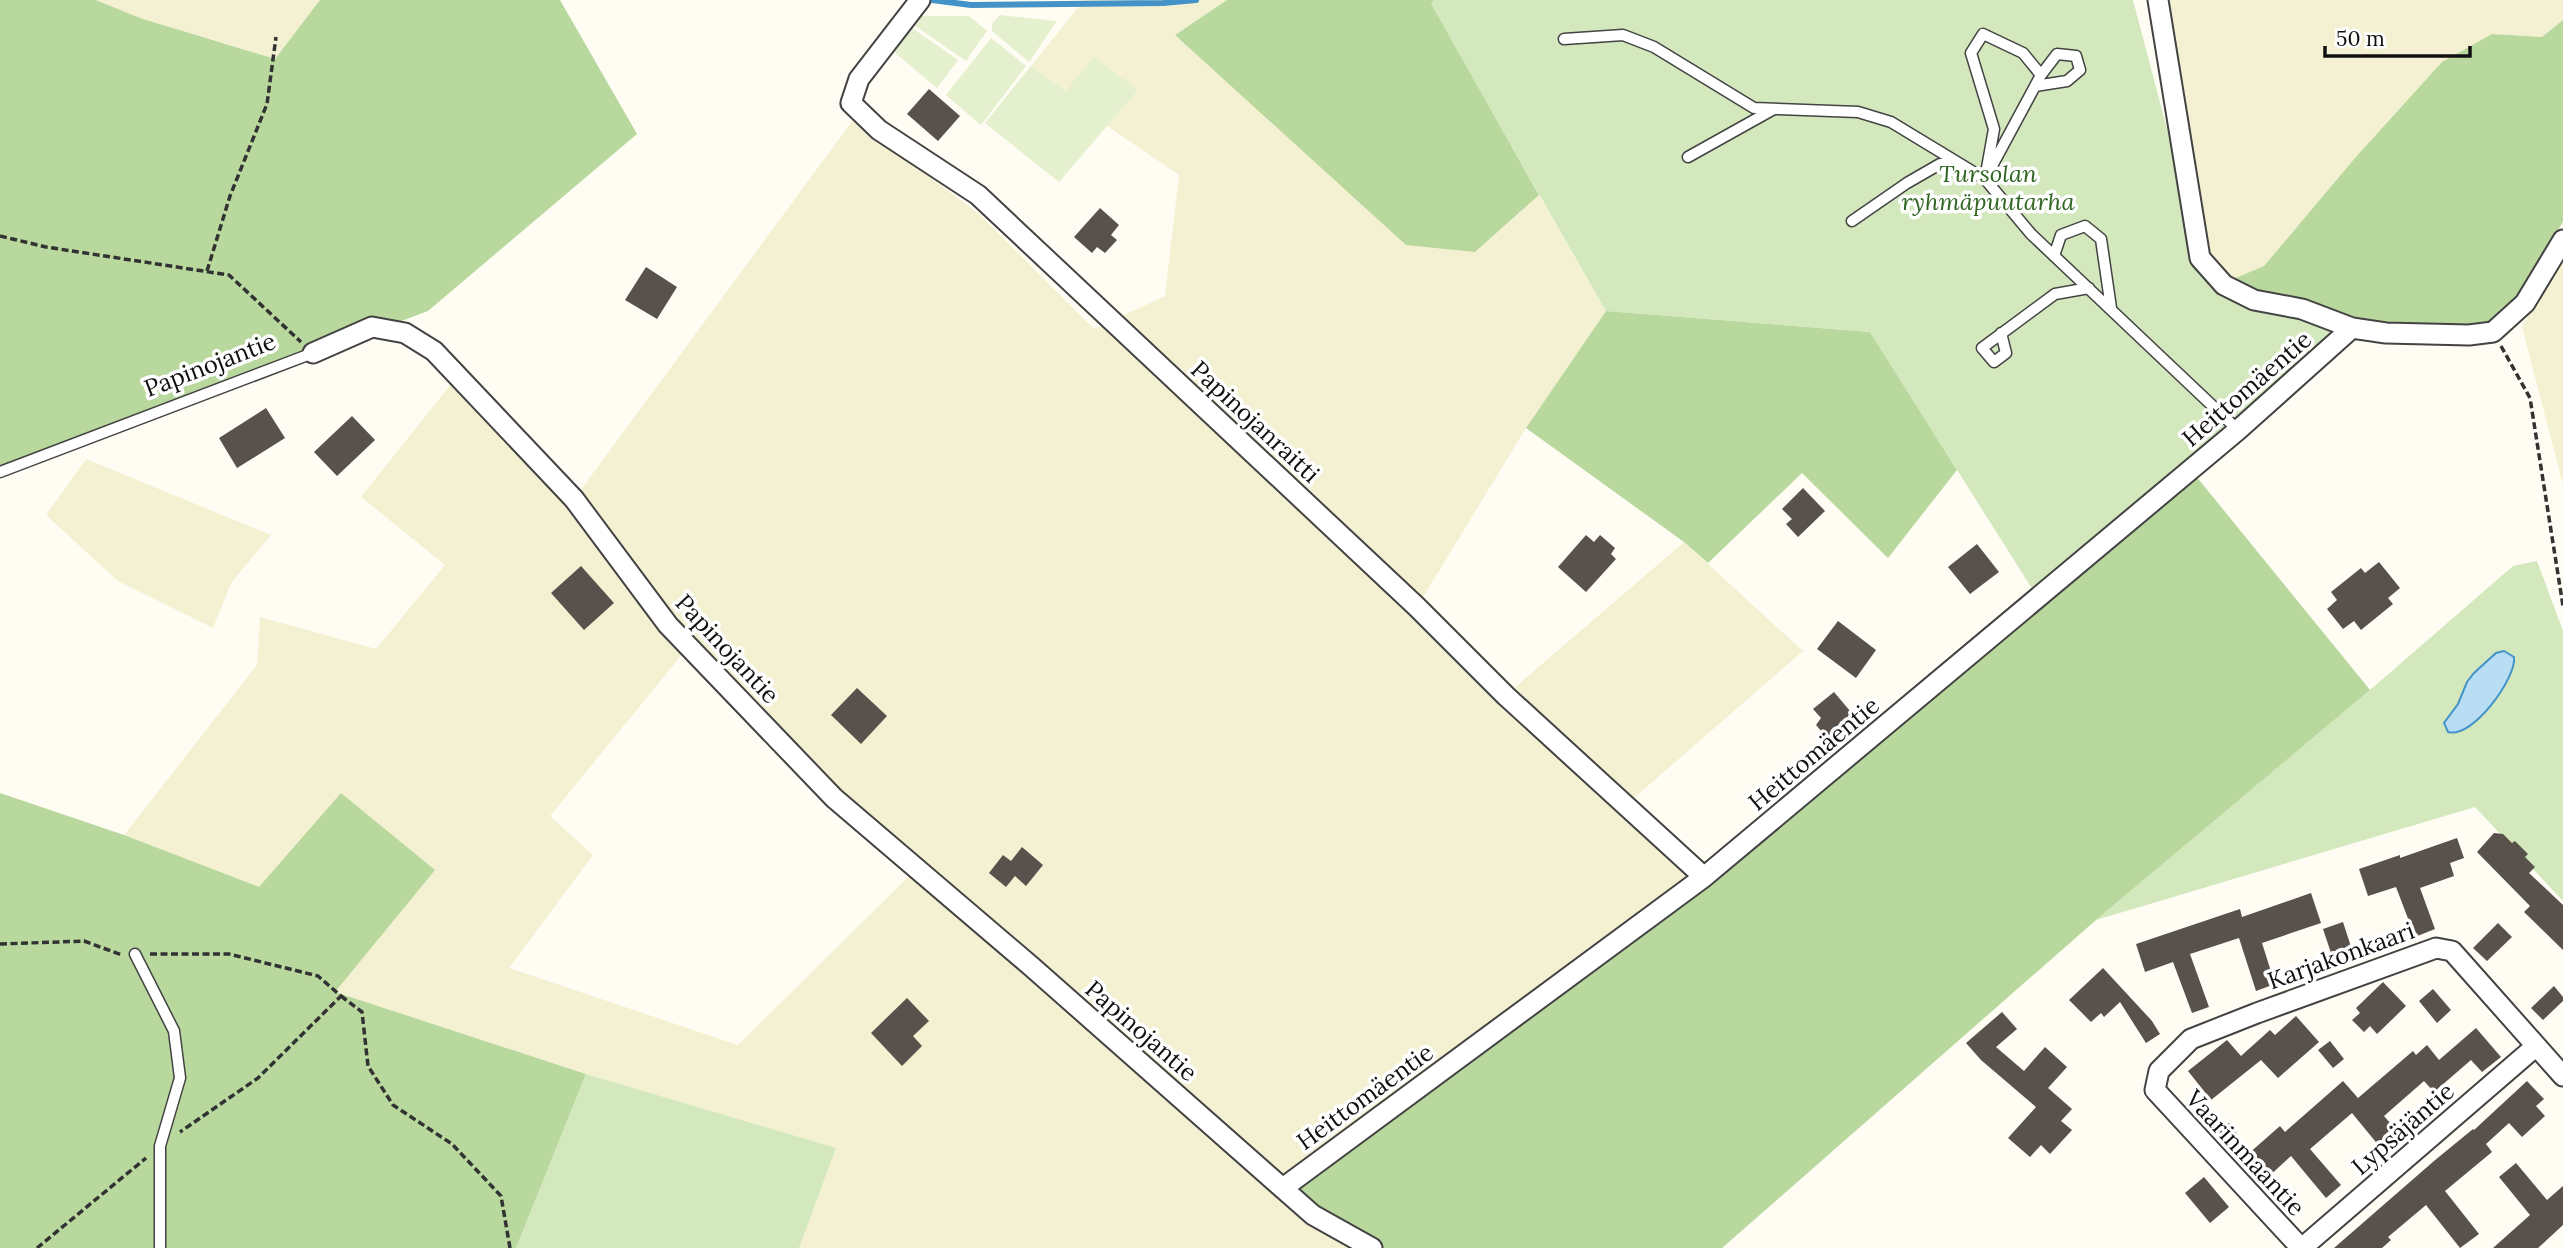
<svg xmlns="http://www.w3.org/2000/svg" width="2563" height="1248" font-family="Lora,serif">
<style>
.farmland{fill:#f4f1d3;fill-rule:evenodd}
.green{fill:#d3e8bd}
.forest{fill:#b8d89d}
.pitch{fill:#e4f0ce}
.water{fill:#b9def4;stroke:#4393c8;stroke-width:2}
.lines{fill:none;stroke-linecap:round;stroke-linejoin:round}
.stream{stroke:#4393c8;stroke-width:6}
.building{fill:#58514c}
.service-casing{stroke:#434343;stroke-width:13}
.minor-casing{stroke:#434343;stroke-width:23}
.path{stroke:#323232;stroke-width:3.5;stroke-dasharray:7 3.5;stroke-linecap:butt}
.service{stroke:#fff;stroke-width:10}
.minor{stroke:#fff;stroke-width:19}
.labels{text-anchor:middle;stroke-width:7;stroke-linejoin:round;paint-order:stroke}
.park-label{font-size:24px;font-style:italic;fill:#306622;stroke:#fff}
.street-label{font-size:24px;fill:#101010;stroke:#fff}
</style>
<rect width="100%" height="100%" fill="#fefcf3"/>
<!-- farmland -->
<path class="farmland" d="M96 0H320L275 59 140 18Z
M1084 0H1227L1176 34 1475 252 1539 195 1606 311 1526 428 1417 607 1506 695 1684 542 1803 651 1627 804 1704 877 1372 1248H799L835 1148 586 1074 335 992 341 794 259 888 124 835 257 665 260 617 376 649 445 565 361 497 451 384 574 499 853 120 979 214 1094 329 1165 296 1179 175 1107 126 1138 90 1066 91 1031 66ZM684 652 911 874 738 1045 509 968 593 855 550 816Z
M2166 0H2563V20L2542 37 2492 34 2355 158 2264 266 2231 280 2208 254Z
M2563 252V485L2522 327Z
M86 459 271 535 231 583 213 628 118 581 46 515Z"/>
<!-- green -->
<path class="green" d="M1434 0H2133L2201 258 2224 285 2352 328 2038 598 1870 332 1606 311 1430 4Z
M2537 561 2563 631V901L2475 807 2096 920 2370 690 2513 566Z
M586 1074 836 1148 799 1248H516Z"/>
<!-- forest -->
<path class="forest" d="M0 0H96L140 18 275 59 320 0H560L637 134 428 311 0 472Z
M1227 0H1434L1431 4 1539 195 1475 252 1406 245 1175 35Z
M2563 20V222L2511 307 2490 323 2466 326 2383 324 2349 319 2252 291 2231 280 2264 266 2355 158 2442 62 2492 34 2542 37Z
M1606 311 1870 332 1957 470 1888 558 1802 473 1708 563 1684 542 1526 428Z
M2191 470 2370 690 2096 920 1722 1248H1372L1283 1188 1704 877Z
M0 793 124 835 259 887 341 793 435 870 335 992 586 1074 516 1248H0Z"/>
<!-- pitch -->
<path class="pitch" d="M1000 15 1057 21 1029 62 992 31V24Z
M922 16H969L987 31 966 61 914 25Z
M912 28 958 60 937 88 894 52Z
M991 38 1026 66 981 125 946 95Z
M1094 57 1138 90 1059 182 985 123 1031 66 1066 91Z"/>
<!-- water -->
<path class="water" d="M2504 651 2514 657C2517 677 2473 739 2448 732L2444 723 2458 704 2467 682 2474 673 2496 653Z"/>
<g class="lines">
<!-- stream -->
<path class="stream" d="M932 0 971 5 1163 3 1196 0"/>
</g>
<!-- building -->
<path class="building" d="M929 89 960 116 938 141 907 114Z
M1100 208 1119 225 1111 235 1117 240 1105 253 1097 247 1092 253 1074 237Z
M646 267 677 287 657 319 625 300Z
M266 408 285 438 237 468 219 438Z
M352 416 375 440 337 476 314 452Z
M1803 488 1825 511 1798 537 1786 524 1792 519 1782 509Z
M1586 535 1594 542 1600 535 1615 548 1611 554 1616 559 1586 592 1558 567Z
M1977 544 1999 572 1970 594 1948 567Z
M2379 562 2400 588 2388 598 2393 604 2361 630 2354 621 2343 629 2327 609 2337 600 2331 592 2361 568 2365 573Z
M581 566 614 603 584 630 551 593Z
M1838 621 1876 650 1856 678 1817 649Z
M857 688 887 716 861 744 831 715Z
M1834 692 1861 724 1840 742 1833 734 1828 739 1816 725 1821 718 1813 709Z
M2494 833 2503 834 2512 843 2515 841 2528 854 2525 857 2535 867 2529 873 2563 905V950L2524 912 2530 906 2477 852Z
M2457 838 2464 858 2450 863 2454 876 2420 888 2435 929 2415 937 2396 887 2368 896 2359 869 2400 855V858Z
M1022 847 1043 865 1026 886 1015 876 1006 887 989 873 1003 855 1011 861Z
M2311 893 2321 923 2262 943 2275 984 2256 991 2239 938 2190 954 2209 1007 2192 1013 2173 962 2145 972 2136 944 2240 909 2242 917Z
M2343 922 2354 956 2334 962 2323 929Z
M2498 923 2512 937 2487 961 2473 948Z
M2103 968 2152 1021 2160 1034 2146 1043 2120 1002 2104 1017 2101 1013 2091 1022 2069 1000Z
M2383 982 2406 1006 2377 1034 2370 1026 2364 1032 2352 1020 2360 1013 2356 1008Z
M2554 986 2563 997V1001L2543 1020 2531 1008Z
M2433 989 2451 1010 2437 1023 2419 1001Z
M907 998 929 1021 913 1036 922 1046 902 1066 871 1033Z
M2002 1012 2017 1029 1996 1047 2024 1071 2045 1047 2067 1067 2048 1088 2072 1109 2061 1121 2072 1130 2050 1154 2041 1145 2030 1157 2008 1138 2036 1107 1981 1060 1966 1043Z
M2296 1016 2319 1042 2278 1078 2261 1060 2211 1100 2188 1071 2227 1040 2241 1056 2270 1030 2275 1035Z
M2476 1028 2501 1057 2482 1072 2471 1060 2434 1092 2424 1081 2384 1116 2402 1137 2384 1152 2352 1113 2310 1149 2341 1185 2326 1198 2291 1156 2267 1178 2247 1155 2280 1126 2285 1132 2343 1081 2358 1098 2413 1051 2416 1055 2427 1045 2439 1060Z
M2330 1041 2344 1059 2333 1068 2318 1050Z
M2527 1081 2544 1099 2536 1106 2545 1116 2522 1137 2509 1123 2486 1144 2492 1152 2445 1191 2479 1234 2460 1248 2426 1205 2388 1237 2391 1240 2382 1248H2334L2434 1161 2473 1129 2474 1130Z
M2229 1123 2239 1136 2228 1145 2217 1132Z
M2516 1163 2547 1200 2563 1186V1225L2538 1248H2493L2530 1215 2499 1177Z
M2204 1177 2229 1207 2210 1223 2185 1193Z"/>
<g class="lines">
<defs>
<path id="service" d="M1983 34 2023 53 2041 75 1985 179 1994 129 1971 53Z
M1564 39 1623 35 1654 47 1754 108 1858 112 1891 122 1985 179 2031 234 2238 430
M2035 86 2067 81 2080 70 2076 56 2057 54 2041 75
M1688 157 1774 109
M1852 221 1907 183 1940 164H1960
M2054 256 2061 235 2085 226 2101 239 2111 308
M2001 333 2006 353 1994 362 1982 348 2055 294 2089 288
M0 472 313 353
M135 954 174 1031 180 1078 160 1146V1248"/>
<path id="minor" d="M920 0 859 79 851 103 879 130 978 195 1417 607 1506 696 1704 877
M2158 0 2200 258 2224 285 2254 300 2302 309 2352 328 2386 333 2469 335 2493 332 2525 303 2563 240
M313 353 372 327 405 333 434 351 574 499 668 625 834 798 1032 967 1313 1215 1372 1248
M1283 1188 1704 877 2238 430 2352 328
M2301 1248 2155 1090 2159 1071 2191 1039 2257 1013 2436 948 2452 951 2563 1076
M2302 1248 2535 1047"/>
</defs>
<!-- service casing -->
<use href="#service" class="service-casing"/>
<!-- minor casing -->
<use href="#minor" class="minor-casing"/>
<!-- path -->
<path class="path" d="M0 236 46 247 229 275 301 342
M207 271 230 196 267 104 276 37
M2501 346 2530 398 2563 606
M0 944 84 941 122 955
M150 954H229L318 976 341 996 258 1078 180 1132
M341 996 362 1012 368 1066 393 1105 452 1144 501 1196 510 1248
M37 1248 146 1158"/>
<!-- service -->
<use href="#service" class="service"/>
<!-- minor -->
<use href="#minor" class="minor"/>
</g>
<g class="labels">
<!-- park labels -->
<g class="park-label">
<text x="1988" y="182">Tursolan<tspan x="1988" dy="28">ryhmäpuutarha</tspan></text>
</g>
<!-- street labels -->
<g class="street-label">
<text transform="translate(210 365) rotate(-21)" y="8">Papinojantie</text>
<text transform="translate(2247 389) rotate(-41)" y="8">Heittomäentie</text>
<text transform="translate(1255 422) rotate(43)" y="8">Papinojanraitti</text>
<text transform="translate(727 649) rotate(47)" y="8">Papinojantie</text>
<text transform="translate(1814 754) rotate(-40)" y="8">Heittomäentie</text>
<text transform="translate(2341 956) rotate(-20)" y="8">Karjakonkaari</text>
<text transform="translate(1141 1031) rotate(41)" y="8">Papinojantie</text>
<text transform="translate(1365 1097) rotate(-36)" y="8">Heittomäentie</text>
<text transform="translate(2403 1129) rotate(-41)" y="8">Lypsäjäntie</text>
<text transform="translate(2245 1153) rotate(47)" y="8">Vaarinmaantie</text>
</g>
</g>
<!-- scale -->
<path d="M2325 46v10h145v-10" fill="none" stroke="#101010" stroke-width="3.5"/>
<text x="2336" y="46" font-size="21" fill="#101010" stroke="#ffffff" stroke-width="5" paint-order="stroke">50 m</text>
</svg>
